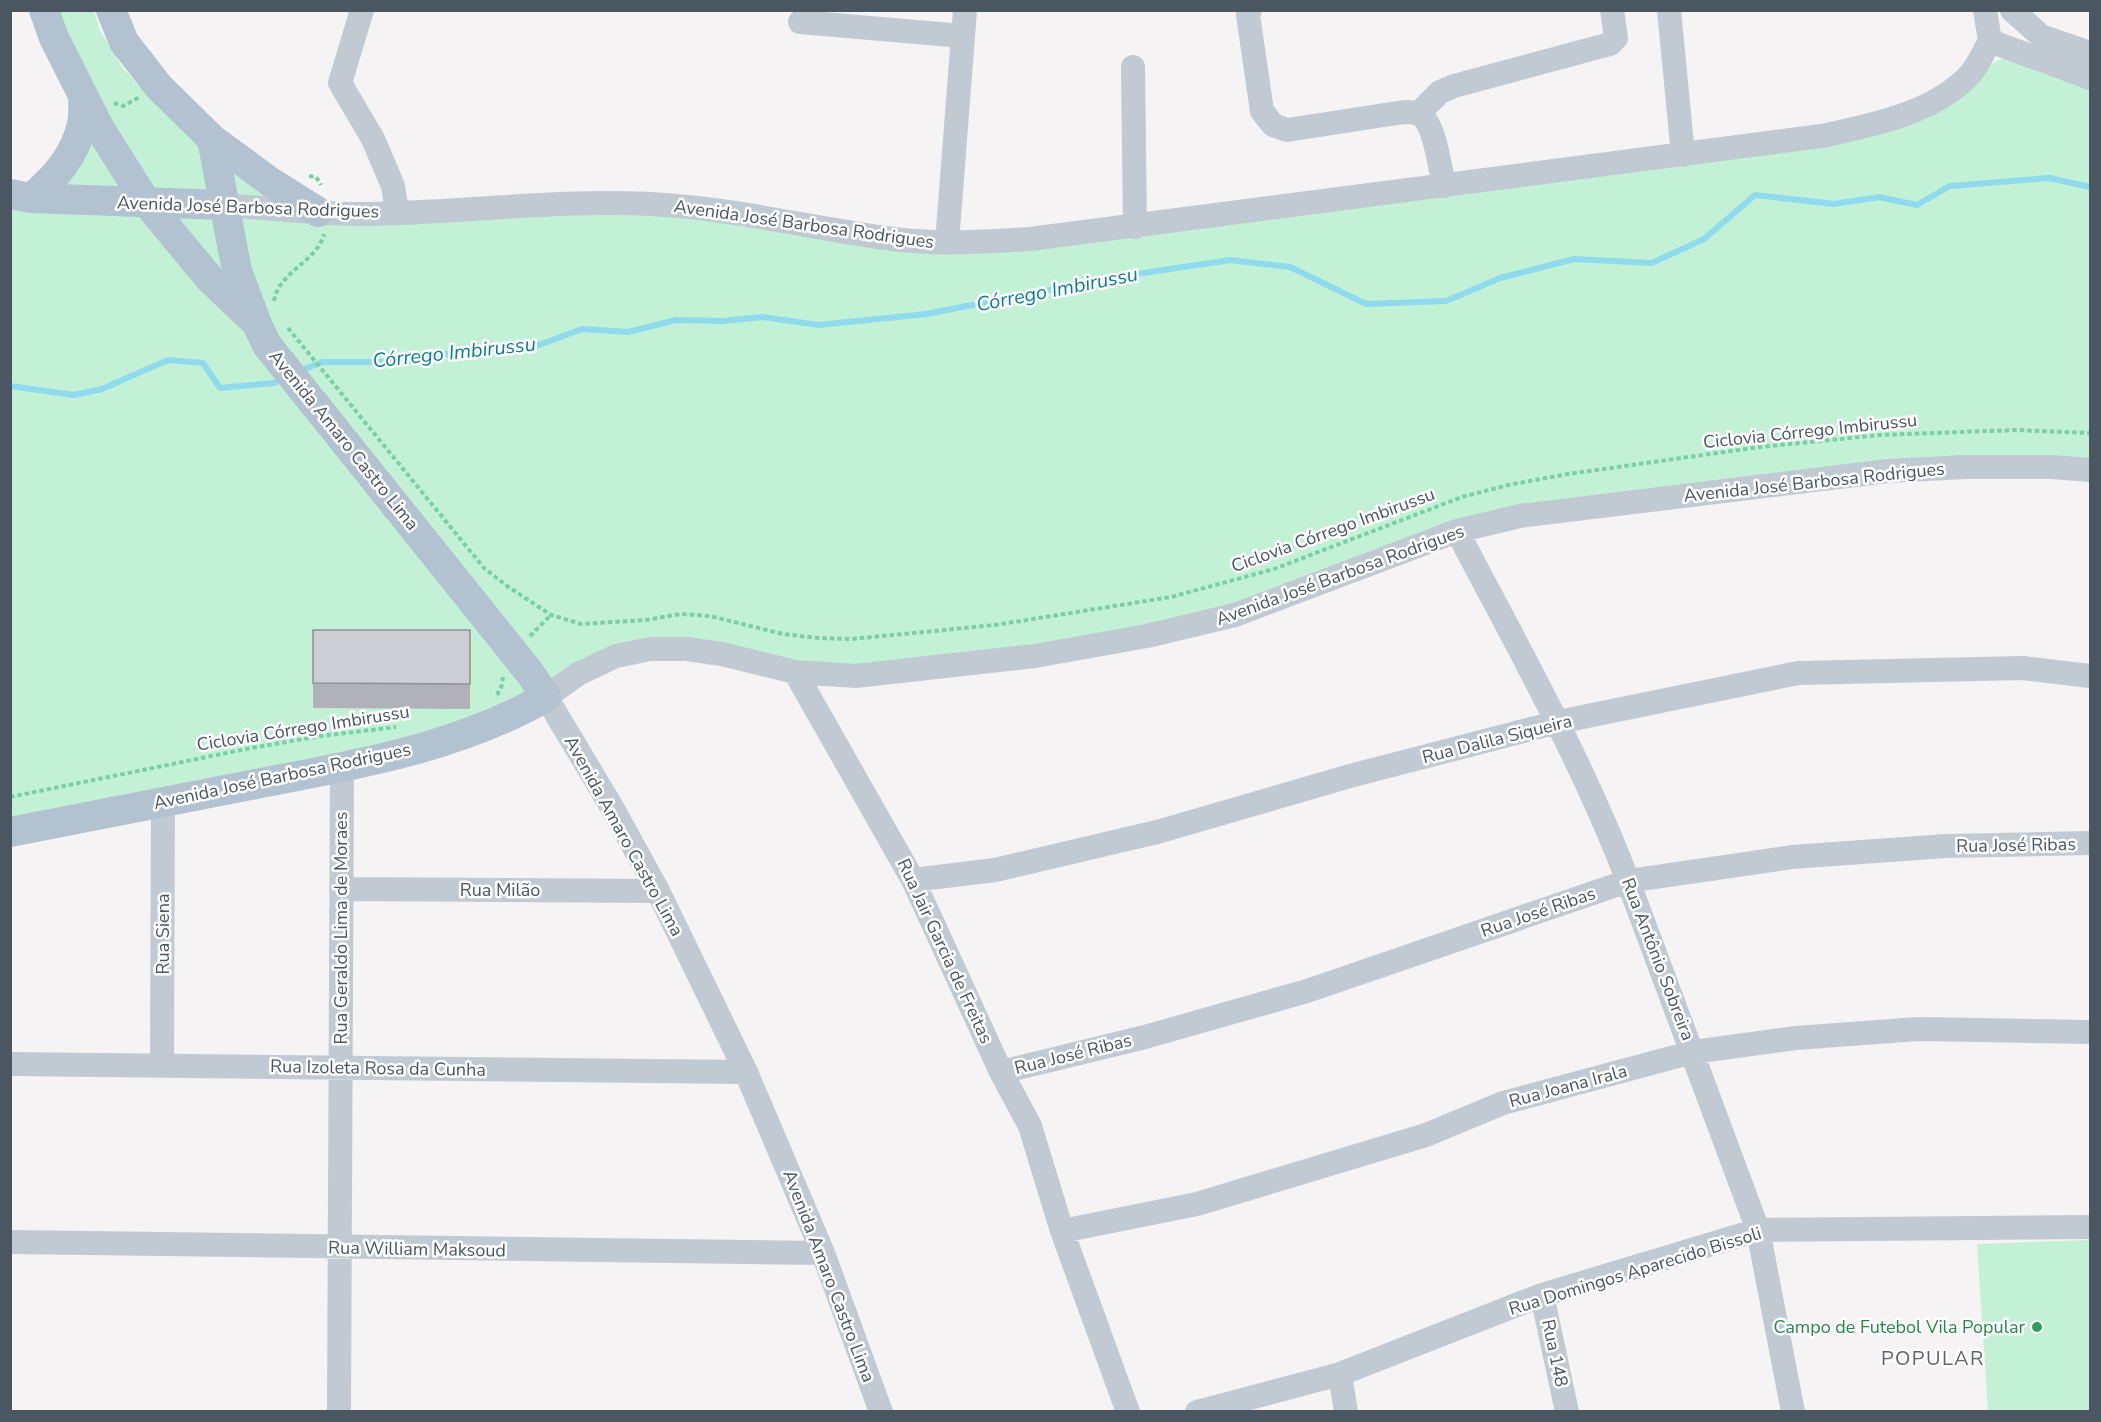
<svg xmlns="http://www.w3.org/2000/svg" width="2101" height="1422" font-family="'Nunito Sans',sans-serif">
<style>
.green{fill:#c3f1d5}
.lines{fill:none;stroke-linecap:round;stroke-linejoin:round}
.stream{stroke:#90daee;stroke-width:6}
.path{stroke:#7ad0a6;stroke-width:4;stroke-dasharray:4.5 3;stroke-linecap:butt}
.minor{stroke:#c1cad2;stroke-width:24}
.major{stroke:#b3c2d1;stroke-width:30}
.wall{fill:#b0b2b7}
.building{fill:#cdcfd5;stroke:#909195;stroke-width:1.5}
.leisure-dot{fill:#2e9e5b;stroke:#fff;stroke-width:2}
.labels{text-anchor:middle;stroke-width:5;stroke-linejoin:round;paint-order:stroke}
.street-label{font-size:18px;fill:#4a5661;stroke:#fff}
.leisure-label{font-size:18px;fill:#27864d;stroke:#fff;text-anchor:end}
.water-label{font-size:20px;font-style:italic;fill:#0c7c9b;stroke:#fff}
.neighbourhood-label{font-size:20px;letter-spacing:1.5px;fill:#5f6368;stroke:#fff}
</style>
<rect width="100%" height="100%" fill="#f5f3f3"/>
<!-- green -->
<path class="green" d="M54 11H94L100 31 122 67 147 95 330 208 563 199 959 239 1891 119 2003 58 2090 83V465L1531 512 1247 610 868 672 662 645 555 687 147 197 35 190 63 146 82 79Z
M11 200 132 208C169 256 208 295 252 335L538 698 455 735 11 825Z
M2090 1240V1411H1988L1977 1244Z"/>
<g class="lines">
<!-- stream -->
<path class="stream" d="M300 371 322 362H401L464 351 536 346 582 329 628 332 676 320 723 321 762 317 819 325 926 314 1117 277 1230 260 1290 267 1366 304 1446 301 1500 278 1574 259 1652 263 1704 239 1755 195 1834 204 1879 197 1917 205 1950 186 2049 178 2090 187
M10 386 74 395 102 389 168 360 203 363 220 388 274 383 283 379"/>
<!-- path -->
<path class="path" d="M114 103 123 106 140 97
M309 176 316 177 321 185
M274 301C279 271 317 262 324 234
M288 328 484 568 507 586 551 615 581 624 646 620 681 614 710 616 783 634 818 638 852 639 995 625 1171 597 1274 569 1462 497 1508 485 1568 474 1760 447 1880 435 2015 430 2090 433
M530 636 551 615
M497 695 502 685 503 677
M10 797 251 748 321 736 396 727"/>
<!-- minor -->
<path class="minor" d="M362 10 340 83 373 139 393 186 397 212
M1250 10 1248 15 1262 111 1273 125 1287 130 1404 112C1409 112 1415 112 1419 114 1435 122 1440 169 1444 186
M1669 10 1683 155
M1985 10 1990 41
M2012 10 2041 36 2090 53
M800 22 963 36
M1990 41 2090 78
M1133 67 1135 227
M1418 114 1440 92 1454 86 1610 44 1616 38 1612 10
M224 205C268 208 312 214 356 214 454 214 552 199 651 204 730 208 807 227 885 238 933 245 981 242 1030 239L1822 136C1872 125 1937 113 1972 72 1979 63 1984 51 1990 41
M947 243 965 10
M1457 531C1517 646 1582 760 1628 881L1758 1230 1793 1412
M795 672 913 880 1001 1072 1030 1126 1062 1231 1128 1412
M913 880 995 870 1157 832 1350 776 1558 722 1798 673 2023 668 2090 676
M341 889 658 891
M10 1064 746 1072
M162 1065 163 802
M1001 1072 1145 1037 1307 991 1628 881 1792 857 1946 846 2090 843
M1062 1231 1197 1204 1426 1135 1503 1103 1693 1052 1796 1038 1918 1029 2090 1032
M10 1242 823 1253
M1542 1295 1567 1412
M1340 1374 1346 1412
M339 1412 342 768
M881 1412 823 1253 746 1072 658 891 613 809 546 697 578 674 616 656 650 649H687L722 654 795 672 856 676 1035 656 1147 636 1235 615 1457 531 1520 516 1888 471 1966 467H2052L2090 470
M1197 1412 1340 1374 1542 1295 1758 1230 2090 1227"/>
<!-- major -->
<path class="major" d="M44 10 54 38 100 129 146 202 210 279 253 320
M212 139 269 181 318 212
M10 194 31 198 224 205
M31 198C55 178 75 156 82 124 84 115 83 104 83 95
M10 832C92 816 174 800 256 784 354 765 458 748 546 697L530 673 267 345 257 324 237 271 212 139 159 87 124 42 111 10"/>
</g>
<!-- wall -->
<path class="wall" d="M313 630H470V709L313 708Z"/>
<!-- building -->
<path class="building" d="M313 630H470V684L313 683Z"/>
<!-- markers -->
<circle class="leisure-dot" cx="2037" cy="1327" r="6"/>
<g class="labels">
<!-- street labels -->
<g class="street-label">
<text transform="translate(248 207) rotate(2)" y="6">Avenida José Barbosa Rodrigues</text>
<text transform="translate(804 224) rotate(8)" y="6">Avenida José Barbosa Rodrigues</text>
<text transform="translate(1810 431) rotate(-6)" y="6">Ciclovia Córrego Imbirussu</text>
<text transform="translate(344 440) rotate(51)" y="6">Avenida Amaro Castro Lima</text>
<text transform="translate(1814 482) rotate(-6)" y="6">Avenida José Barbosa Rodrigues</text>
<text transform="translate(1333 530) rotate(-20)" y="6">Ciclovia Córrego Imbirussu</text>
<text transform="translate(1340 575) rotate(-20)" y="6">Avenida José Barbosa Rodrigues</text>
<text transform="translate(303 728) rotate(-9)" y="6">Ciclovia Córrego Imbirussu</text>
<text transform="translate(1497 739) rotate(-14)" y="6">Rua Dalila Siqueira</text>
<text transform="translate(282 776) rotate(-12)" y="6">Avenida José Barbosa Rodrigues</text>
<text transform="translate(624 836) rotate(61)" y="6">Avenida Amaro Castro Lima</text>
<text transform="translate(2016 845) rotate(-1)" y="6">Rua José Ribas</text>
<text x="500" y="896">Rua Milão</text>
<text transform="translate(1538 912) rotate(-19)" y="6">Rua José Ribas</text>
<text transform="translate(341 928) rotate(-90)" y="6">Rua Geraldo Lima de Moraes</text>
<text transform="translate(163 934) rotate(-90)" y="6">Rua Siena</text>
<text transform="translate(945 951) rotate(65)" y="6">Rua Jair Garcia de Freitas</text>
<text transform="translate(1658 959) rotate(69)" y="6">Rua Antônio Sobreira</text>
<text transform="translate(1073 1054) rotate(-14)" y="6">Rua José Ribas</text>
<text transform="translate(378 1068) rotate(1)" y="6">Rua Izoleta Rosa da Cunha</text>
<text transform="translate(1568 1086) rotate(-15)" y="6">Rua Joana Irala</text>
<text transform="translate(417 1249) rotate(1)" y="6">Rua William Maksoud</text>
<text transform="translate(1635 1271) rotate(-17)" y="6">Rua Domingos Aparecido Bissoli</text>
<text transform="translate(829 1276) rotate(69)" y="6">Avenida Amaro Castro Lima</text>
<text transform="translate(1555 1353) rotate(78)" y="6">Rua 148</text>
</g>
<!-- leisure labels -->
<g class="leisure-label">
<text x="2025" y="1333">Campo de Futebol Vila Popular</text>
</g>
<!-- water labels -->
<g class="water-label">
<text transform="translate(1057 289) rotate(-11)" y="7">Córrego Imbirussu</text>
<text transform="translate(454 352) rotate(-6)" y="7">Córrego Imbirussu</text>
</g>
<!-- neighbourhood labels -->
<g class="neighbourhood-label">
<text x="1933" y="1365">POPULAR</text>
</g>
</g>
<!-- border -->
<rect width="2101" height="1422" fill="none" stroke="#4a5661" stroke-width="24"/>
</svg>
